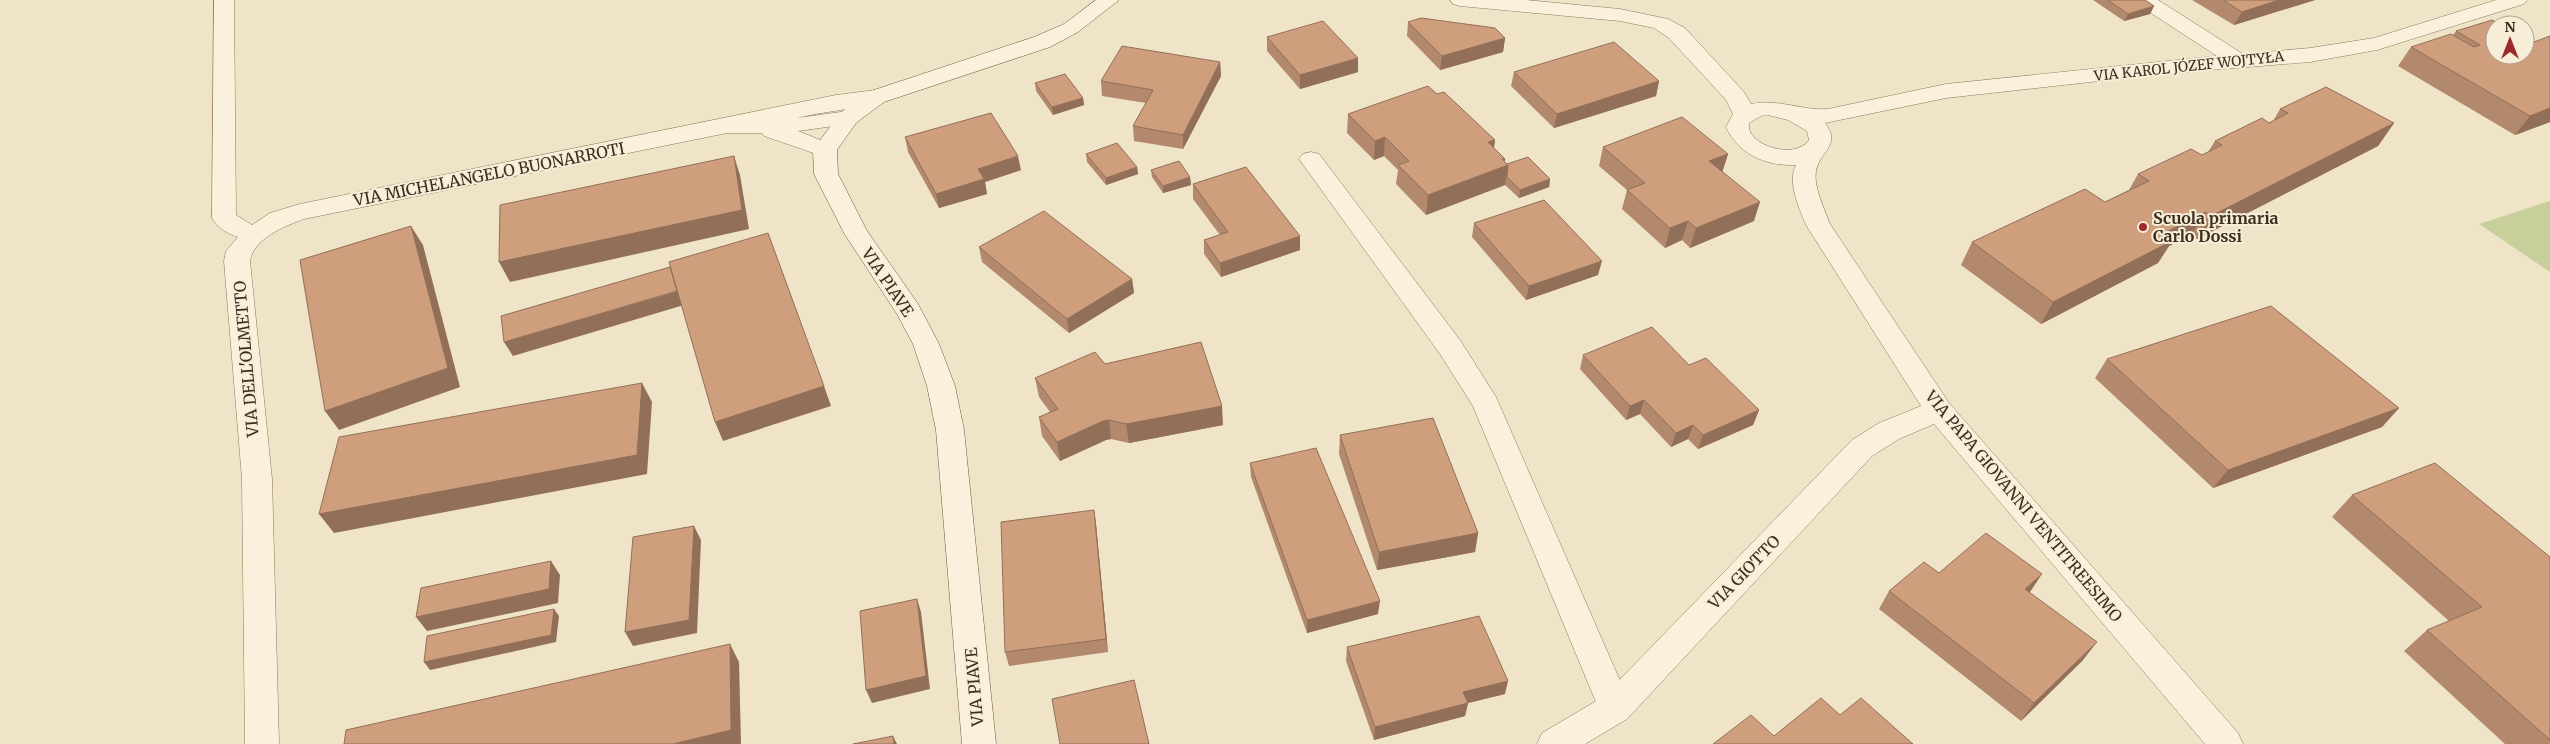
<svg xmlns="http://www.w3.org/2000/svg" width="2550" height="744" font-family="Merriweather,serif">
<style>
.green{fill:#c9cf9b}
.lines{fill:none;stroke-linecap:round;stroke-linejoin:round}
.lane-casing{stroke:#8d765c;stroke-width:1}
.street-casing{stroke:#8d765c;stroke-width:1}
.secondary-casing{stroke:#6f573f;stroke-width:1}
.lane{fill:#faf1dc;fill-rule:evenodd}
.street{fill:#faf1dc;fill-rule:evenodd}
.secondary{fill:#faf1dc;fill-rule:evenodd}
.wall{fill:#b2896c}
.shaded-wall{fill:#916f58}
.building{fill:#cf9f7d;stroke:#916f58}
.poi-dot{fill:#9e2a2b;stroke:#f7eed8;stroke-width:2}
.labels{text-anchor:middle;stroke-width:4;stroke-linejoin:round;paint-order:stroke}
.far-street-label{font-size:14px;fill:#3d2e20;stroke:#f7eed8}
.street-label{font-size:16px;fill:#3d2e20;stroke:#f7eed8}
.poi-label{font-size:16px;font-weight:bold;fill:#3d2e20;stroke:#f7eed8;text-anchor:start}
</style>
<rect width="100%" height="100%" fill="#f0e4c8"/>
<!-- green -->
<path class="green" d="M2550 201V272L2479 224Z"/>
<g class="lines">
<defs>
<path id="lane" d="M1311 152 1319 154 1460 340 1496 397 1632 708 1627 719 1615 723 1603 719 1473 406 1440 354 1299 159 1303 154Z"/>
<path id="street" d="M214 0H234L236 215 252 225 270 213 300 204 836 95 876 90 884 92 887 97 884 102C856 109 825 111 797 118L848 111 856 113 859 118 856 123 798 131 833 145 837 150 833 155 825 157 764 136 762 133H727L304 219C285 226 254 238 250 261L272 479 279 744H245L242 479 224 261 226 251 238 237C227 234 217 227 212 218Z
M1450 0H1526L1620 9 1668 19 1685 28 1744 92 1751 104C1777 98 1802 111 1828 109L1946 84 2217 56 2137 4 2134 0H2158L2243 54 2310 48 2374 38 2496 0H2527L2524 4 2377 50 2310 62 2172 73 1946 98 1825 123C1842 145 1820 151 1816 171 1813 185 1825 211 1830 224L1949 403 2238 733 2243 744H2205L1934 424 1899 439 1872 456 1627 719 1585 744H1537L1542 733 1603 697 1852 440 1879 423 1921 406 1806 225C1799 208 1787 182 1796 165 1766 166 1739 155 1726 127L1733 114 1726 100 1669 38 1654 28 1620 21 1460 6 1453 4ZM1768 115 1788 120 1807 131 1809 140C1795 161 1745 145 1749 123L1761 116Z"/>
<path id="secondary" d="M1096 0H1119L1078 32 1050 47 884 102 856 123 837 150 838 174 867 231 918 304 939 344 955 386 964 430 996 744H962L936 430 927 386 913 344 897 314 844 233 814 174 813 150 840 113 868 92 1034 37 1064 24Z"/>
</defs>
<!-- lane casing -->
<use href="#lane" class="lane-casing"/>
<!-- street casing -->
<use href="#street" class="street-casing"/>
<!-- secondary casing -->
<use href="#secondary" class="secondary-casing"/>
<!-- lane -->
<use href="#lane" class="lane"/>
<!-- street -->
<use href="#street" class="street"/>
<!-- secondary -->
<use href="#secondary" class="secondary"/>
</g>
<!-- wall -->
<path class="wall" d="M2093 0H2145L2154 6 2150 14 2124 21Z
M2192 0H2315L2234 25Z
M1408 22 1505 38 1503 52 1440 70 1407 36Z
M2456 31 2534 42 2550 36V122L2515 135 2398 66 2411 47 2453 35Z
M1267 37 1358 72 1300 89 1267 51Z
M1220 62 1221 76 1183 149 1134 141 1133 126 1146 103 1102 96 1101 81Z
M1514 72 1659 81 1656 96 1554 128 1511 86Z
M1035 83 1083 98 1084 105 1053 115 1036 91Z
M1437 94 1495 140 1494 148 1505 159V162L1507 164 1550 179 1549 187 1519 198 1505 185 1426 215 1396 184 1398 170 1384 156 1374 160 1347 133 1348 114Z
M2280 109 2394 123 2378 146 2197 239 2191 235 2169 246 2158 263 2041 324 1961 265 1972 242 2105 202 2129 190 2138 174 2202 155 2208 152 2215 141 2273 121Z
M905 137 1021 170 985 182 987 194 939 208 908 152Z
M1603 147 1728 154 1722 172 1754 221 1690 248 1682 240 1665 248 1622 209 1627 190 1599 166Z
M1086 154 1137 167 1138 174 1106 185 1087 162Z
M1151 170 1190 177 1191 185 1163 193 1152 177Z
M1193 184 1300 250 1221 277 1204 254V240L1220 235 1193 199Z
M1474 223 1598 275 1526 300 1472 237Z
M979 247 1132 279 1134 293 1069 333 982 262Z
M1583 355 1689 365 1759 410 1753 425 1698 449 1688 439 1671 447 1640 414 1626 420 1580 369Z
M2107 359 2399 408 2382 427 2213 488 2095 378Z
M1105 364 1223 425 1129 443 1111 439 1106 440 1060 461 1042 436 1039 417 1050 412 1039 397 1035 378Z
M1340 435 1478 533 1475 552 1377 570 1339 454Z
M1250 463 1378 614 1307 633 1251 477Z
M2352 495 2550 557V744H2505L2404 651 2427 630 2449 621 2332 517Z
M1094 510 1096 524 1108 652 1009 666 1005 652Z
M1939 573 2029 592 2083 660 2021 721 1879 609 1889 591Z
M1347 647 1505 694 1468 703 1465 716 1374 740 1346 661Z"/>
<!-- shaded-wall -->
<path class="shaded-wall" d="M2279 0H2315L2234 25 2242 12Z
M2154 6 2150 14 2124 21 2128 14Z
M1505 38 1503 52 1440 70 1442 56Z
M1358 58V72L1300 89V75Z
M1220 62 1221 76 1183 149V135Z
M1659 81 1656 96 1554 128 1557 114Z
M1083 98 1084 105 1053 115 1052 107Z
M2550 108V122L2515 135 2530 116Z
M2394 123 2378 146 2197 239 2211 216Z
M1385 137 1384 156 1374 160 1375 141Z
M1495 140 1492 159 1488 142Z
M1728 154 1722 173 1709 161Z
M734 156 740 175 749 229 510 282 499 262Z
M1018 156 1021 170 985 182 987 194 939 208 936 194 978 169Z
M1502 159H1505L1504 167 1508 165 1505 185 1426 215 1428 195Z
M1137 167 1138 174 1106 185V178Z
M1190 177 1191 185 1163 193V186Z
M1550 179 1549 187 1519 198 1520 190Z
M1760 202 1754 221 1690 248 1696 228Z
M2206 212 2191 235 2169 246 2158 263 2041 324 2053 302 2162 234Z
M1688 221 1682 240 1665 248 1670 228Z
M411 226 423 245 460 387 339 430 325 411Z
M1300 236V250L1221 277 1220 263Z
M1602 261 1598 275 1526 300 1529 286Z
M1132 279 1134 293 1069 333 1067 319Z
M678 291 684 305 513 356 504 342Z
M642 383 652 402 647 474 334 533 319 514Z
M824 386 831 406 723 441 715 422Z
M1644 400 1640 414 1626 420 1630 406Z
M1222 406 1223 425 1129 443 1126 424Z
M2399 408 2382 427 2213 488 2228 470Z
M1759 410 1753 425 1698 449 1703 435Z
M1109 420 1111 439 1106 440 1060 461 1057 442 1103 421Z
M1693 425 1688 439 1671 447 1676 433Z
M1094 510 1096 524 1108 652 1106 639Z
M694 526 701 540 697 633 633 646 625 632Z
M1478 533 1475 552 1377 570 1379 552Z
M551 561 560 575 558 603 427 631 416 617Z
M2042 574 2030 592 2013 608 2025 589Z
M917 599 921 612 930 689 872 703 866 690Z
M1380 601 1378 614 1307 633V620Z
M554 609 559 616 556 642 430 670 424 662Z
M2097 642 2083 660 2021 721 2034 703Z
M730 644 739 662 741 744H673Z
M1508 681 1505 694 1468 703 1465 716 1374 740 1375 727 1463 692Z
M893 736 897 744H894Z"/>
<!-- building -->
<path class="building" d="M2108 0H2145L2154 6 2128 14Z
M2223 0H2279L2242 12Z
M1421 18 1495 28 1505 38 1442 56 1408 22Z
M2492 20 2502 25H2495V55H2525V38L2534 42 2550 36V108L2530 116 2411 47 2451 34 2474 47 2480 45 2456 31Z
M1323 21 1358 58 1300 75 1267 37Z
M1614 42 1659 81 1557 114 1514 72Z
M1122 46 1220 62 1183 135 1133 126 1153 90 1101 81Z
M1065 74 1083 98 1052 107 1035 83Z
M1428 86 1437 94 1444 92 1495 140 1488 142 1505 159H1502L1508 165 1428 195 1398 165 1409 161 1385 137 1375 141 1348 114Z
M2326 87 2394 123 2211 216 2206 212 2162 234 2172 241 2053 302 1972 242 2085 189 2105 202 2149 181 2138 174 2191 149 2202 155 2222 145 2215 141 2262 118 2269 123 2288 113 2280 109Z
M991 113 1018 156 978 169 984 179 936 194 905 137Z
M1682 117 1728 154 1709 161 1760 202 1696 228 1688 221 1670 228 1627 190 1645 183 1603 147Z
M1117 143 1137 167 1106 178 1086 154Z
M734 156 742 210 499 262 500 205Z
M1528 157 1550 179 1520 190 1507 177 1508 165 1507 164Z
M1179 161 1190 177 1163 186 1151 170Z
M1246 167 1300 236 1220 263 1204 240 1228 232 1193 184Z
M1544 200 1602 261 1529 286 1474 223Z
M1044 211 1132 279 1067 319 979 247Z
M411 226 448 368 325 411 300 260Z
M768 233 824 386 715 422 669 262Z
M670 267 677 291 504 342 501 316Z
M2271 306 2399 408 2228 470 2107 359Z
M1652 327 1689 365 1706 358 1759 410 1703 435 1693 425 1676 433 1644 400 1630 406 1583 355Z
M1201 342 1222 406 1126 424 1109 420 1103 421 1057 442 1039 417 1058 409 1035 378 1095 352 1105 364Z
M642 383 637 455 319 514 339 437Z
M1433 418 1478 533 1379 552 1340 435Z
M1316 448 1380 601 1307 620 1250 463Z
M2435 463 2550 557V740L2427 630 2482 607 2352 495Z
M1094 510 1106 639 1005 652 1001 522Z
M694 526 689 620 625 632 633 537Z
M1986 533 2042 574 2025 589 2097 642 2034 703 1889 591 1924 562 1939 573Z
M551 561 549 589 416 617 421 588Z
M917 599 926 676 866 690 860 611Z
M554 609 551 635 424 662 427 636Z
M1479 616 1508 681 1463 692 1468 703 1375 727 1347 647Z
M730 644 731 730 673 744H344L346 730Z
M1134 680 1149 744H1060L1052 699Z
M1821 698 1840 715 1861 698 1913 744H1713L1751 715 1774 736Z
M893 736 894 744H853Z"/>
<!-- markers -->
<circle class="poi-dot" cx="2143" cy="227" r="5"/>
<g class="labels">
<!-- far-street labels -->
<g class="far-street-label">
<text transform="translate(2189 66) rotate(-6)" y="5">VIA KAROL JÓZEF WOJTYŁA</text>
</g>
<!-- street labels -->
<g class="street-label">
<text transform="translate(489 174) rotate(-11)" y="6">VIA MICHELANGELO BUONARROTI</text>
<text transform="translate(888 282) rotate(56)" y="6">VIA PIAVE</text>
<text transform="translate(246 359) rotate(-95)" y="6">VIA DELL'OLMETTO</text>
<text transform="translate(2024 506) rotate(50)" y="6">VIA PAPA GIOVANNI VENTITREESIMO</text>
<text transform="translate(1744 572) rotate(-46)" y="6">VIA GIOTTO</text>
<text transform="translate(974 687) rotate(-95)" y="6">VIA PIAVE</text>
</g>
<!-- poi labels -->
<g class="poi-label">
<text x="2153" y="224">Scuola primaria<tspan x="2153" dy="18">Carlo Dossi</tspan></text>
</g>
</g>
<!-- north arrow -->
<g transform="translate(2510 40)"><circle r="24" fill="#f7eed8" stroke="#ada18e"/>
<path d="M0-4L9 19L0 12L-9 19Z" fill="#9e2a2b"/>
<text y="-8" font-size="14" font-weight="bold" text-anchor="middle" fill="#3d2e20">N</text>
</g>
</svg>
